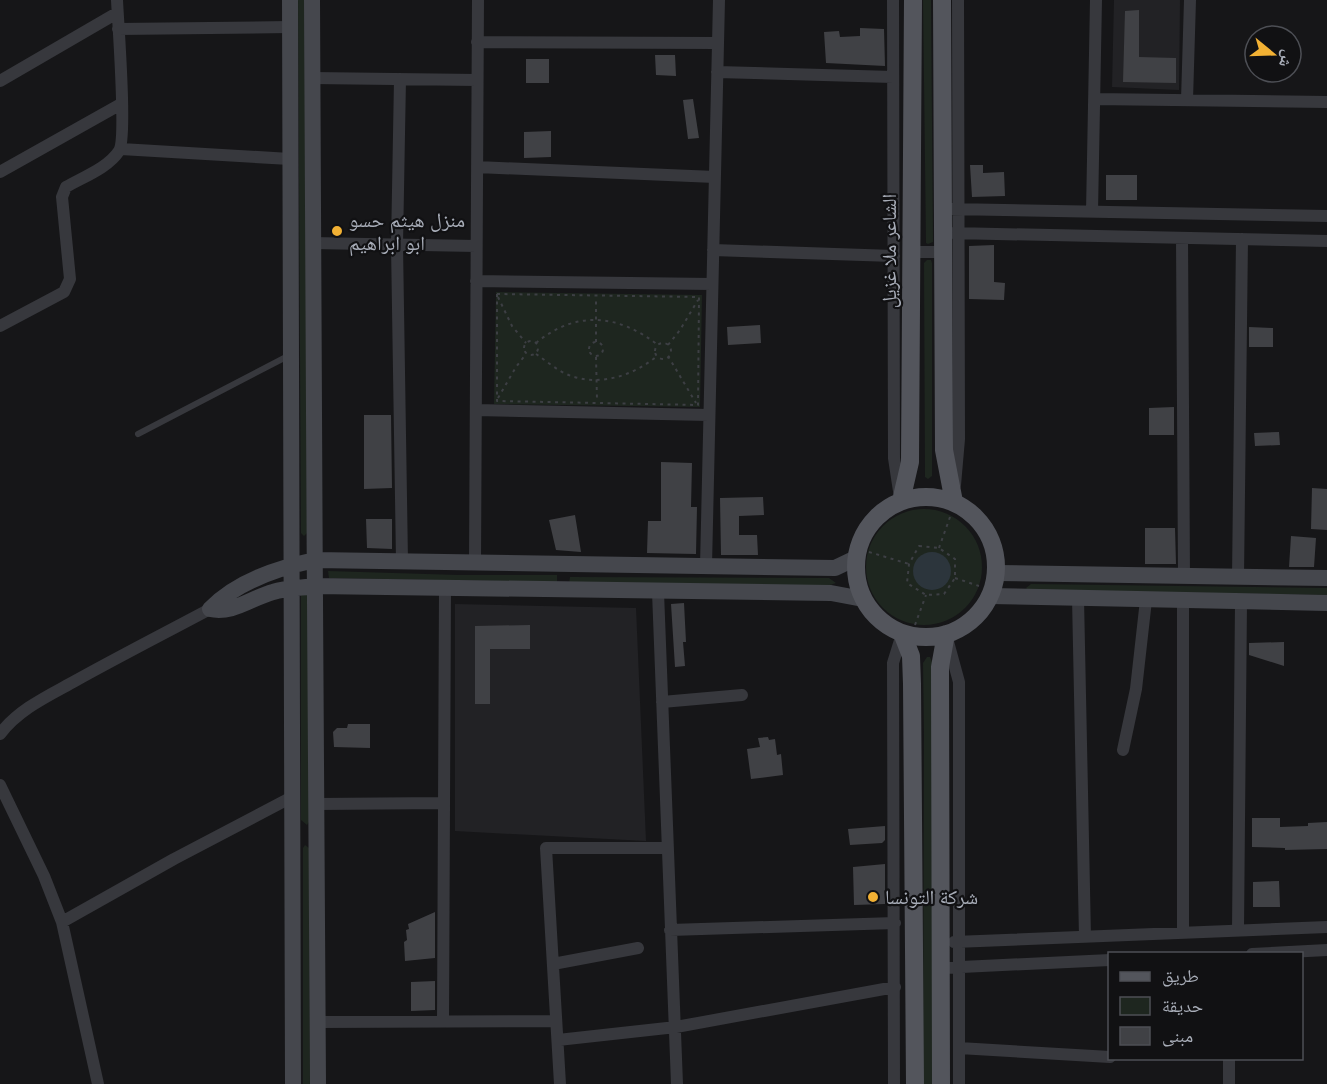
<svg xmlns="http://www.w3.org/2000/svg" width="1327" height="1084" font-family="'DM Sans','Noto Naskh Arabic',sans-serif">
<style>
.built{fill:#222225}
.green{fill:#1e261f}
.water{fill:#2c353c}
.building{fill:#404145}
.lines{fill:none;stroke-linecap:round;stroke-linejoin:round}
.path{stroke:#3d3f44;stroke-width:2;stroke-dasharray:3 4.5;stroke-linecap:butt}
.service{stroke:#37383d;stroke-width:6}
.minor{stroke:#37383d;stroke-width:12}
.secondary{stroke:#45474d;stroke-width:16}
.primary{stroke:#53555c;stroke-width:18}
.poi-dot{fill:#f2b134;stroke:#111113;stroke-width:2}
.labels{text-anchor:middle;stroke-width:4.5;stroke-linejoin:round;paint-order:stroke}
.poi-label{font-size:20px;fill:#a8adb8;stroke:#111113;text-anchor:start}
.street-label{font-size:20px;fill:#a8adb8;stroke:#111113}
</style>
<rect width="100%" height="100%" fill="#161618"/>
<!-- built -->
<path class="built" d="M1114 0H1180L1179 90 1112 87Z
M455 604 636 608 646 841 455 831Z"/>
<!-- green -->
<path class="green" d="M298 0H305L307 533 304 536 301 533Z
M923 0H931L933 242 928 244 926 243Z
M927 260H931L932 263V476L928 479 925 477 924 263Z
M496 292 702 295 700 407 494 404Z
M866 567a58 58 0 1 1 116 0a58 58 0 1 1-116 0Z
M328 571 459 575H557V582L329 578Z
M570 577 829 578 836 583 827 586 569 584Z
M1031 584 1327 588V595L1028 590 1026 588Z
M309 593 310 820 307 825 301 820V594Z
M927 657H930L932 662V1084H923L924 733 923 663Z
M305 845 309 848 310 1084H303V848Z"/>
<!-- water -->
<path class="water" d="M913 571a19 19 0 1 1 38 0a19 19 0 1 1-38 0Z"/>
<!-- building -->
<path class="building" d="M1139 10V57L1176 58V83L1123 82 1125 11Z
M860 28 884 29 885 66 826 63 824 32 839 31 840 37 860 36Z
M655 55H675L676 76 656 75Z
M526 59H549V83H526Z
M693 99 699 138 688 139 683 100Z
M551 131V157L524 158V132Z
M970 165H983V173L1004 172 1005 196 972 197Z
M1106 175H1137V200H1106Z
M994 245V282L1005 283 1004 300 969 299V246Z
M760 325 761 343 728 345 727 327Z
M1249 327 1273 328V347H1249Z
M1174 407V435H1149V408Z
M364 415H391L392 488 364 489Z
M1279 432 1280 445 1255 446 1254 433Z
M661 462 692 463 691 507H697L696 554 647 553 648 521H661Z
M1312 488 1327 489V530L1311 529Z
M763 497 764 515 739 516V535H757L758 555H721L720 498Z
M575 515 581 552 556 550 549 520Z
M366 519H392V549L367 548Z
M1145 528H1175L1176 564H1145Z
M1291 536 1316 538 1314 567H1289Z
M684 603 686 642H683L685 666 675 667 671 604Z
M530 625V649H490V704H475V626Z
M1284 642V666L1249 655V643Z
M348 724H370V748L334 747 333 732 337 728H347Z
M768 737 769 740 775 739 777 755 781 754 783 775 751 779 747 749 760 747 758 738Z
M1252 818H1280V827L1308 826V823L1327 822V849L1285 850V848L1252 847Z
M885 826V840L882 843 850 845 848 829Z
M885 864V904L854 905 853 867Z
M1279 881 1280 907H1253V882Z
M435 912V958L405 961 404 942 407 940 406 930 409 929 408 924Z
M435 981V1010L411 1011V982Z"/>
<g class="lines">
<!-- path -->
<path class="path" d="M497 294 699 297 698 405 497 401Z
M498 297 512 326 526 343
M524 348a7 7 0 1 1 14 0a7 7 0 1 1-14 0Z
M589 349a7 7 0 1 1 14 0a7 7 0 1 1-14 0Z
M596 342V297
M536 343C576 310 618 314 658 345
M655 351a8 8 0 1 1 16 0a8 8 0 1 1-16 0Z
M668 345 680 330 698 300
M536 354C545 360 554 368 564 373 595 388 632 377 657 356
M668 356 696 403
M596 357 597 400
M498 398 516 367 526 354
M919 546 939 548 955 559V578L944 594 926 595 907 583 909 564Z
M939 548 950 517
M869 552 909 564
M955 578 979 586
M915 625 926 595"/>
<!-- service -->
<path class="service" d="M138 434 288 356"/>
<!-- minor -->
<path class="minor" d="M893 0 894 458 899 491
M118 29 290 27
M477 42 718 43
M717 72 893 77
M312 78 477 80
M400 79 397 245 402 561
M0 81 117 13
M1094 99 1327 102
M1187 100 1190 0
M121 149 290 159
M477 167 715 177
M0 172 121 104
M950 209 1327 216
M1092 212 1096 0
M953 233 1327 241
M1182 238 1184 576
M312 243 476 246
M713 250 894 256
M911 252H943
M476 281 712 284
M0 326 64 292 70 279 62 197 66 187C83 177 108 168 119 151 127 139 118 22 117 0
M476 410 709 415
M955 485 959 439 958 0
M475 563 478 0
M706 566 719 0
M1238 577 1242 239
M658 592 677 1084
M1078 598 1085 937
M947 638 959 682V1084
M662 702 742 695
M0 734C19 709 48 696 75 681 120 656 165 633 210 609
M1123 750 1136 689 1146 600
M0 785 44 876 62 922 98 1084
M318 804 444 803
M62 922 174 859 292 797
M670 930 895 923
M1238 930 1241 602
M1183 933V600
M954 942 1327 927
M1252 954 1327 950
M553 964 638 948
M941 968 1110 960
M443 1021 445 589
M318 1022 556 1021
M558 1040 676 1027 895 987
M959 1048 1110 1057
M560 1084 546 848H667
M894 1084 893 663 902 634
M1229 1084V1058"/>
<!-- secondary -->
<path class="secondary" d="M290 0 293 1084
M312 0C311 361 318 723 318 1084
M996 573 1327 578
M990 596 1327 603
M210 609C237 581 278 568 315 560L835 568 856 558
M210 609C233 614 251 598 273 592 286 588 302 588 316 586L831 593 863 599"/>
<!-- primary -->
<path class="primary" d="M942 0 944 450 954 502
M856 567a70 70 0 1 1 140 0a70 70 0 1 1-140 0Z
M901 501 910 462 913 0
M902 633 911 656 912 684 915 1084
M941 1084 940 667 946 634"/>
</g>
<!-- markers -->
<g class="poi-dot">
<circle cx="337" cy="231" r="6"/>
<circle cx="873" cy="897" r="6"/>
</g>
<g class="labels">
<!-- poi labels -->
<g class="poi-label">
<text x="349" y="227">منزل هيثم حسو<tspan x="349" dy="23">ابو ابراهيم</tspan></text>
<text x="885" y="904">شركة التونسا</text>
</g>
<!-- street labels -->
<g class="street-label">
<text transform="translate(889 251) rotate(-90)" y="7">الشاعر ملا غزيل</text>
</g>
</g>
<!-- legend -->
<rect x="1108" y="952" width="195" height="108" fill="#111113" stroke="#4d4f55" stroke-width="1.5"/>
<rect x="1120" y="972" width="30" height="9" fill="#53555c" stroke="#4d4f55" stroke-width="1.5"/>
<text x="1162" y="982" font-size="18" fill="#a8adb8">طريق</text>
<rect x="1120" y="997" width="30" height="18" fill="#1e261f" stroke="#4d4f55" stroke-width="1.5"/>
<text x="1162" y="1012" font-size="18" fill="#a8adb8">حديقة</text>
<rect x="1120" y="1027" width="30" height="18" fill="#404145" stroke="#4d4f55" stroke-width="1.5"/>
<text x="1162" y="1042" font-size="18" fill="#a8adb8">مبنى</text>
<!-- north arrow -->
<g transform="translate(1273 54) rotate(109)"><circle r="28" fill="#111113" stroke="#4d4f55" stroke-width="1.5"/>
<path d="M0-4.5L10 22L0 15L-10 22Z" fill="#f2b134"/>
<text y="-9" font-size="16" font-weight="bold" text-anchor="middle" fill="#a8adb8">ش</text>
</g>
</svg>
